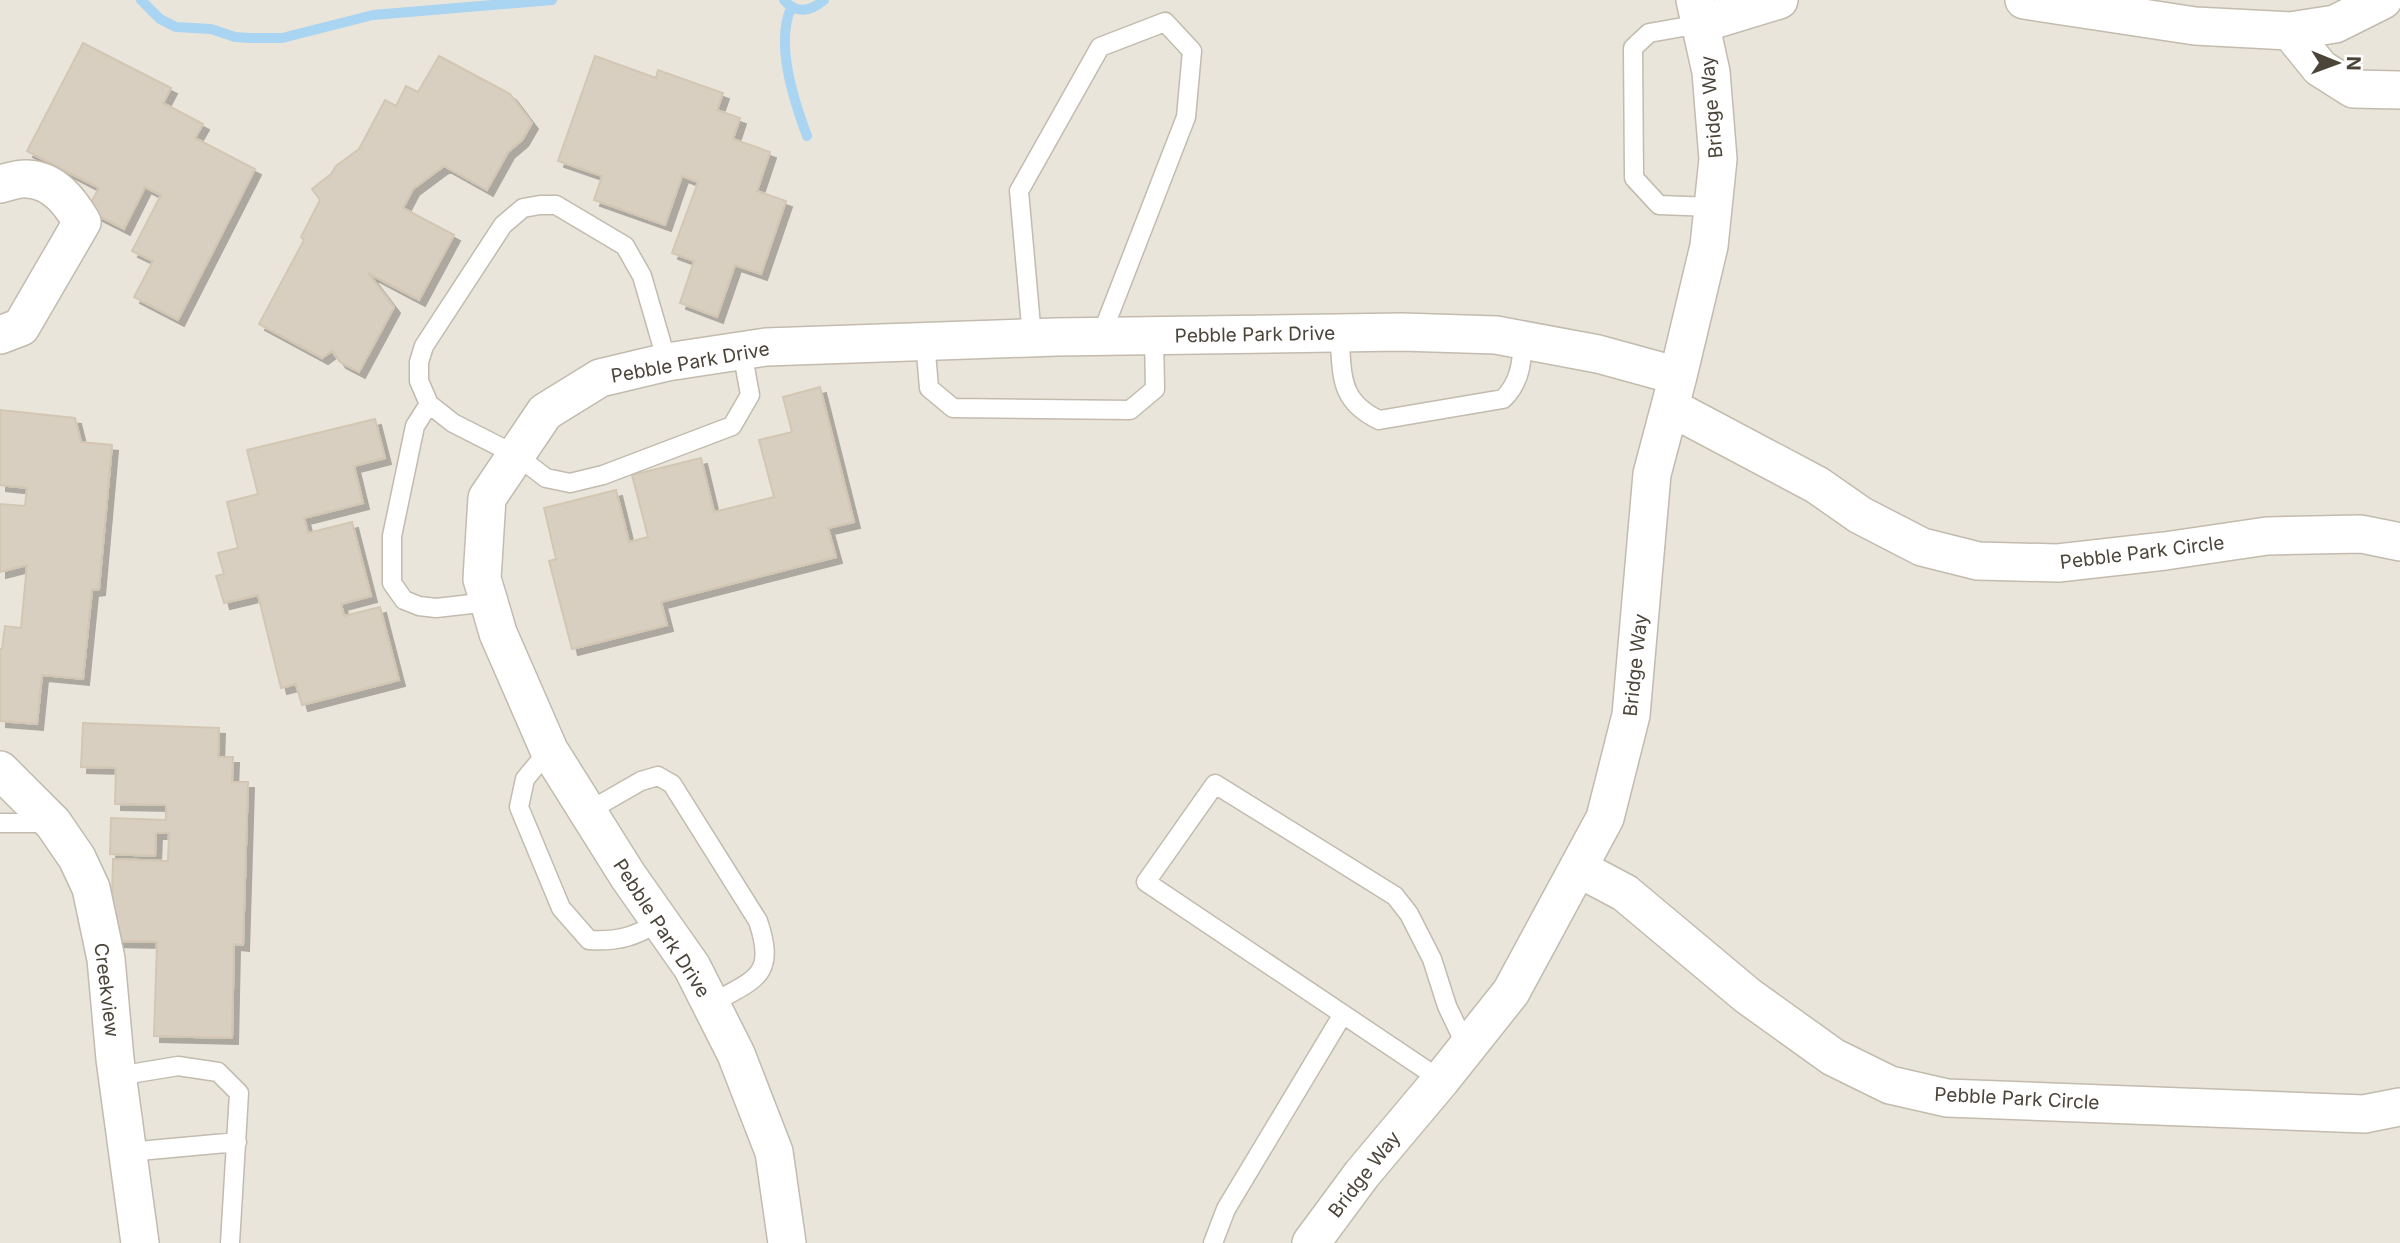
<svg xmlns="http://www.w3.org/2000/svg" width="2400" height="1243" font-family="Inter,sans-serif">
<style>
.residential{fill:#eae5da}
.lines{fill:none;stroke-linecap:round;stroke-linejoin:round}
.stream{stroke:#a9d4f2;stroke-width:10}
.building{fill:#d8cfc1;stroke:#d3c7b4;stroke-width:2;filter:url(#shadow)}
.service-casing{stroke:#c2bbae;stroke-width:21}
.minor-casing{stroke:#c2bbae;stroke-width:40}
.service{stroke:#fff;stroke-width:18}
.minor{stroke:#fff;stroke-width:37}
.labels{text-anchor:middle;stroke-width:6;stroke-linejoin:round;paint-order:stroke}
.street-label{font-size:19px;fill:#4b4439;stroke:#fff}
</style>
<defs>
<filter id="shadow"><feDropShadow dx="6" dy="6" stdDeviation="0" flood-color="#0004"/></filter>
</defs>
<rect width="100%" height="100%" fill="#f6f3ec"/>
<!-- residential -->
<path class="residential" d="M0 0H2400V1243H0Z"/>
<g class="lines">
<!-- stream -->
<path class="stream" d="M141 0 160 19 176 27 211 29 235 37 250 38H282L373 15 552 0
M784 0C796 14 810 12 824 0
M791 8C775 44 794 101 807 136"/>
</g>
<!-- building -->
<path class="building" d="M83 43 171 88 163 103 203 124 195 138 255 169 178 320 134 297 153 261 132 251 161 195 145 187 124 229 87 210 99 188 27 151Z
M439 56 510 94 532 123 522 140 508 152 487 190 444 166 413 189 403 208 454 235 419 300 368 273 394 307 359 372 340 362 332 351 322 358 259 324 304 240 301 237 320 200 312 189 331 174 336 166 359 149 385 100 396 106 406 86 418 92Z
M595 56 656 78 658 70 723 93 717 110 740 118 733 139 770 152 757 191 786 201 761 274 735 265 717 317 680 303 694 261 672 253 698 182 682 176 665 225 594 200 602 176 558 161Z
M820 387 854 522 828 528 836 557 661 602 667 625 572 649 549 561 556 559 544 508 616 490 629 542 648 537 632 475 701 458 714 512 774 497 759 440 792 432 783 397Z
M0 410 75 418 81 442 112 445 99 589 92 590 83 679 42 675 37 724 0 721V649H2L5 626 21 628 27 565 0 572V504L25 506 27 488 0 485Z
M375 419 385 458 354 466 363 503 304 518 308 533 352 522 371 596 341 604 344 616 380 607 399 680 302 705 296 684 281 688 258 595 224 603 216 576 224 574 218 553 238 548 227 502 258 494 247 450Z
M83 723 219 728 218 757H233L232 782H248L243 945 234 944 232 1038 154 1036 157 942 111 941 113 859 168 861 169 833H156L155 856 110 854 111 818 166 820V805L115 804 116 768 81 767Z"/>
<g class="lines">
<defs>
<path id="service" d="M1700 24 1649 33 1633 48 1634 178 1659 205 1713 207
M1339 333C1343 373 1337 400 1379 420L1503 399C1520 383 1522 362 1523 340
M1032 337 1019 191 1100 47 1165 22 1192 51 1186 117 1101 336
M925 341 929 388 953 408 1130 410 1155 389 1154 335
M667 362 642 276 625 246 556 205H540L523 208 503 225 424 346 419 362V381L429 404 453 423 516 455 546 478 570 483 603 475 732 426 750 395 742 351
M429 404 415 426 392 536V583L404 600 419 606 436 608 489 602
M549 750 525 779 519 807 561 908 589 940C619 942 635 936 660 922
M587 812 641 781 658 776 672 784 758 921C777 977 754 979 711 1004
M0 823H50
M118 1076 178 1066 218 1072 239 1093 230 1243
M1441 1080 1146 882 1215 784 1395 896 1409 914 1432 959 1447 1006 1467 1048
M128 1152 237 1142
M1213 1243 1226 1209 1343 1014"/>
<path id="minor" d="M2024 0 2195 26 2290 31 2335 24 2383 0
M1700 24 1779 0
M2290 31 2320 68 2353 89 2400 90
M0 184C8 182 19 178 27 179 54 180 70 202 82 222L21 327 0 335
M1670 407 1817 485 1860 515 1922 547 1978 561 2058 563 2165 551 2267 536 2361 534 2400 542
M0 770 53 823 77 858 91 888 106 959 115 1059 140 1243
M1578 868 1625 893 1748 996 1833 1057 1890 1085 1947 1098 2364 1114 2400 1107
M787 1243 774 1152 736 1054 692 967 628 876 549 750 498 633 489 602 482 579 487 498 545 412 600 378 667 362 766 347 1056 337 1402 332 1496 335 1598 354 1678 376
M1311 1243 1362 1174 1441 1080 1511 992 1605 818 1631 715 1652 474 1678 376 1709 246 1718 159 1711 72 1695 0"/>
</defs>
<!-- service casing -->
<use href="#service" class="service-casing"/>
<!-- minor casing -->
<use href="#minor" class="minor-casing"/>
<!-- service -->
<use href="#service" class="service"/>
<!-- minor -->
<use href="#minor" class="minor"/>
</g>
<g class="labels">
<!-- street labels -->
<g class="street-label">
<text transform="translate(1711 107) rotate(-95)" y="7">Bridge Way</text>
<text transform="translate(1255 334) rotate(-1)" y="7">Pebble Park Drive</text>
<text transform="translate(690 362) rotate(-10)" y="7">Pebble Park Drive</text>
<text transform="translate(2142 552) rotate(-7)" y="7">Pebble Park Circle</text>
<text transform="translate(1635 665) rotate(-84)" y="7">Bridge Way</text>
<text transform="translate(662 928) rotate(57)" y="7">Pebble Park Drive</text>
<text transform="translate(107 990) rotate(83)" y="7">Creekview</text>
<text transform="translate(2017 1098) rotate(3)" y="7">Pebble Park Circle</text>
<text transform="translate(1364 1174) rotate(-52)" y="7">Bridge Way</text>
</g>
</g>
<!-- north arrow -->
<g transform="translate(2337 63) rotate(91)" stroke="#ffffff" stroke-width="5" paint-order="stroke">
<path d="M0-5L12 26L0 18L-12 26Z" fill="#4b4439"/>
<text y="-10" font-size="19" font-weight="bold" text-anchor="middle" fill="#4b4439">N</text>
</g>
</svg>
